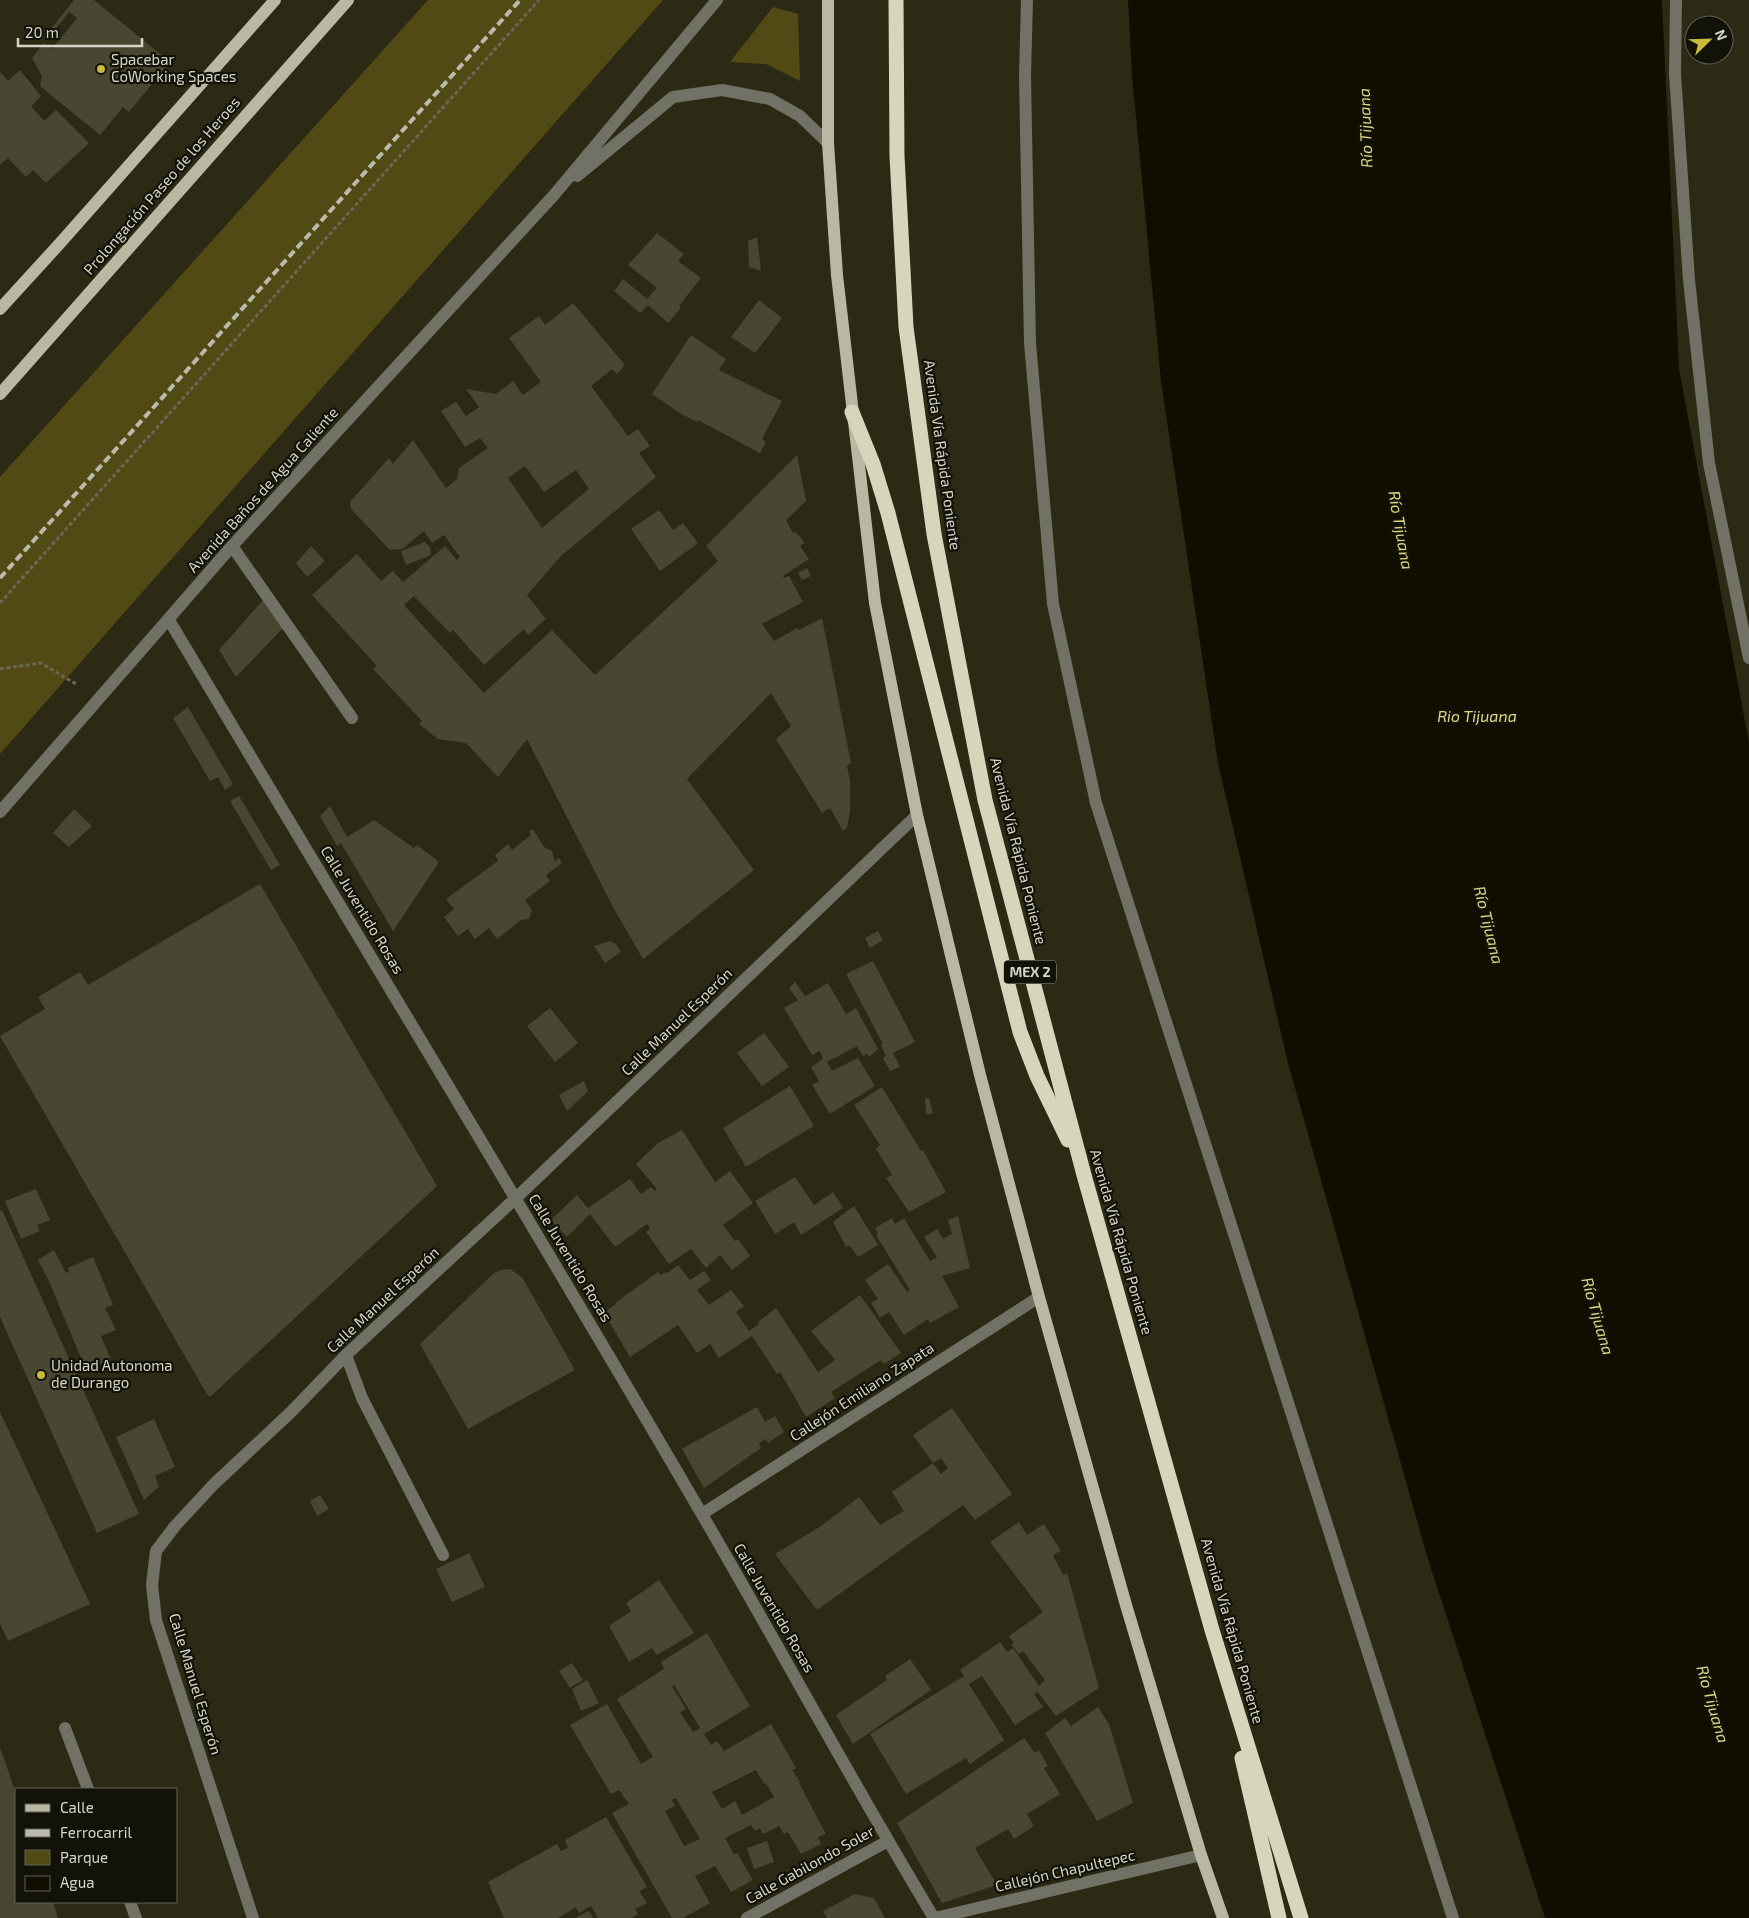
<svg xmlns="http://www.w3.org/2000/svg" width="1749" height="1918" font-family="'Exo 2',sans-serif">
<style>
.green{fill:#514a15}
.water{fill:#110e00}
.building{fill:#494631;fill-rule:evenodd}
.lines{fill:none;stroke-linecap:round;stroke-linejoin:round}
.path{stroke:#6a6856;stroke-width:3;stroke-dasharray:4 2.5;stroke-linecap:butt}
.minor{stroke:#727166;stroke-width:12}
.major{stroke:#bab8a3;stroke-width:12}
.highway{stroke:#d7d5bc;stroke-width:15}
.rail{stroke:#bbbaac;stroke-width:4;stroke-dasharray:8 4;stroke-linecap:butt}
.poi-dot{fill:#c9ba3a;stroke:#131209;stroke-width:2}
.labels{text-anchor:middle;stroke-width:4.5;stroke-linejoin:round;paint-order:stroke}
.shield{fill:#131209;stroke:#9c9a8f;stroke-width:1}
.shield-label{font-size:14px;font-weight:bold;fill:#d6d5c8}
.poi-label{font-size:15px;fill:#d6d5c8;stroke:#131209;text-anchor:start}
.street-label{font-size:15px;fill:#d6d5c8;stroke:#131209}
.water-label{font-size:16px;font-style:italic;fill:#ddd482;stroke:#131209}
</style>
<rect width="100%" height="100%" fill="#2c2a15"/>
<!-- green -->
<path class="green" d="M428 0H663L0 754V477Z
M773 7 798 14 800 81 766 64 730 62Z"/>
<!-- water -->
<path class="water" d="M1128 0H1662L1679 369 1749 743V1918H1545L1427 1556 1288 1063 1218 763 1161 381 1132 75Z"/>
<!-- building -->
<path class="building" d="M74 0H94L170 62 129 112 123 107 100 135 40 86 42 76 32 58 44 43 52 49 77 18 69 12 52 33 50 30Z
M20 70 41 96 31 106 44 121 56 110 89 143 46 183 33 170 26 177 8 158 0 165V72L8 81Z
M657 233 684 254 678 261 701 278 679 306 681 308 668 323 648 305 640 313 614 291 623 279 647 299 657 288 628 265Z
M757 237 761 271 749 267 748 241Z
M759 300 782 318 755 353 731 337Z
M573 303 625 365 617 374 612 369 591 386 628 436 638 429 650 446 639 453 656 477 561 556 527 595 546 619 528 635 524 629 484 665 453 630 450 633 414 596 404 605 484 693 552 630 595 675 718 561 706 546 797 455 806 501 786 520 793 533 796 532 803 541 804 543 800 546 809 559 783 576 784 578 789 576 803 602 762 624 774 641 797 628 799 630 822 618 851 763 847 766 850 781V812L847 827 843 831 830 808 822 813 776 739 791 726 771 693 687 779 754 870 643 959 614 909 527 739 498 777 466 743 438 739 419 724 422 721 373 669 377 666 312 595 357 554 381 581 393 571 403 582 445 546 457 560 460 557 444 535 432 543 424 531 402 549 390 550 351 509 350 502 389 458 393 464 413 440 446 488 457 479 459 468 488 448 480 438 465 447 441 411 456 402 466 416 479 407 466 389 496 394 513 381 523 395 541 382 509 338 539 316 545 325ZM525 466 544 492 576 470 589 489 542 528 508 478Z
M691 335 726 359 719 370 782 401 762 439 766 442 760 453 698 420 697 422 683 415 652 394Z
M659 510 673 530 683 523 698 543 660 571 631 529Z
M425 542 430 547 431 555 406 565 401 551Z
M311 546 325 561 307 577 296 563Z
M807 568 811 576 802 580 798 573Z
M264 599 283 628 236 677 219 650Z
M188 707 233 784 225 790 218 777 210 781 173 718Z
M239 796 280 865 271 870 230 801Z
M330 806 347 837 374 820 414 848 417 845 439 862 393 931 341 843 337 846 320 816Z
M74 809 92 826 69 847 53 833Z
M533 829 544 847 552 851 555 861 559 858 562 863 546 875 550 881 525 900 532 910 529 919 521 920 497 939 489 928 475 939 468 929 458 936 444 917 454 909 446 899 498 861 495 855 508 844 512 850 531 835 529 832Z
M260 884 437 1186 211 1396H208L0 1036 45 1009 38 997 80 972 88 985Z
M878 931 883 940 870 948 865 938Z
M610 941 616 944 621 952 605 963 594 946Z
M873 961 915 1042 893 1053 900 1067 890 1071 883 1058 886 1056 881 1045 883 1044 846 974Z
M795 982 805 996 828 983 846 1014 856 1008 878 1049 869 1057 867 1054 863 1056 857 1046 827 1062 832 1071 858 1058 875 1086 830 1114 812 1085 819 1081 811 1067 823 1059 820 1051 812 1055 784 1008 798 1000 789 988Z
M550 1008 578 1043 555 1062 527 1026Z
M764 1033 789 1067 762 1086 737 1053Z
M584 1081 588 1091 567 1111 559 1095Z
M790 1086 814 1126 746 1167 723 1128Z
M882 1087 921 1151 923 1150 946 1192 909 1212 886 1178 892 1175 876 1149 880 1145 854 1105Z
M925 1098H929L933 1114H926Z
M682 1130 715 1182 730 1171 753 1203 723 1225 735 1241 738 1239 750 1256 732 1270 720 1255 706 1268 691 1249 669 1264 646 1232 650 1229 647 1224 615 1247 590 1214 567 1237 551 1220 577 1195 588 1208 630 1179 641 1194 651 1187 655 1191 657 1189 636 1164 658 1143Z
M795 1177 814 1205 833 1192 843 1208 801 1235 794 1222 775 1234 755 1201Z
M36 1189 50 1220 37 1225 40 1231 21 1239 5 1201Z
M854 1206 878 1245 858 1257 850 1246 846 1247 833 1222Z
M2 1210 139 1514 97 1533 0 1317V1211Z
M958 1216 970 1268 942 1276 959 1307 930 1323 928 1319 904 1335 889 1312 880 1318 871 1303 878 1299 865 1280 888 1264 907 1292 910 1290 876 1235 878 1234 875 1228 892 1218 895 1224 904 1218 930 1261 937 1257 924 1237 937 1229 943 1239 952 1234 948 1220Z
M54 1250 66 1273 69 1272 68 1268 93 1257 113 1305 105 1308 116 1330 101 1336 111 1360 86 1370 49 1281 38 1260Z
M678 1265 690 1280 704 1271 711 1280 697 1290 709 1305 731 1290 744 1306 736 1312 749 1331 759 1324 758 1322 776 1308 818 1372 835 1360 811 1331 860 1295 901 1353 884 1364 881 1360 831 1392 835 1398 806 1417 780 1372 777 1374 752 1336 719 1358 710 1344 697 1353 678 1325 630 1357 604 1313 616 1304 615 1303 658 1272 660 1275 666 1272V1274Z
M510 1269 522 1277 575 1370 468 1429 420 1344 494 1273 501 1270Z
M757 1407 765 1422 775 1416 784 1432 768 1443 765 1439 759 1443 761 1448 704 1488 682 1449Z
M952 1408 1012 1494 975 1520 963 1505 817 1610 775 1554 821 1526 859 1497 880 1525 904 1511 892 1492 933 1463 941 1474 948 1468 941 1458 933 1463 913 1435Z
M0 1412 90 1604 8 1641 0 1624Z
M154 1419 175 1467 155 1476 159 1487 144 1500 116 1437Z
M320 1495 329 1509 317 1516 310 1501Z
M1019 1522 1027 1535 1044 1524 1061 1551 1053 1555 1063 1575 1067 1573 1099 1688 1056 1716 1038 1692 1034 1694 1043 1707 1015 1725 982 1676 969 1684 1004 1740 970 1764 966 1758 906 1794 870 1734 964 1676 960 1670 1000 1642 1007 1652 1013 1648 1039 1686 1045 1680 1023 1651 1019 1654 1011 1644 1014 1643 1009 1636 1043 1612 990 1542Z
M469 1553 485 1587 452 1602 436 1569Z
M659 1580 694 1633 657 1655 652 1648 629 1662 609 1626 631 1611 626 1603Z
M707 1633 750 1706 704 1734 711 1745 717 1741 724 1751 771 1724 796 1768 792 1770 800 1782 799 1783 826 1834 818 1837 821 1844 801 1854 788 1832 784 1834 779 1826 763 1834 760 1828 755 1831 751 1825 725 1838 734 1855 737 1853 753 1880 731 1892 715 1866 695 1876 710 1903 683 1918H672L612 1813 629 1804 619 1790 611 1794 570 1725 607 1704 641 1764 653 1757 617 1699 664 1669 661 1662ZM674 1685 700 1728 693 1732 680 1712 686 1709 672 1686ZM756 1770 764 1784 766 1783 774 1797 742 1815 735 1801 722 1809 712 1792ZM676 1798 700 1839 684 1846 665 1811 675 1806 672 1800Z
M910 1659 931 1690 853 1744 836 1715 887 1680 885 1676Z
M572 1663 583 1680 570 1688 559 1671Z
M587 1680 599 1703 581 1711 572 1689Z
M1098 1707 1109 1724 1133 1803 1097 1821 1045 1733 1065 1718 1071 1726Z
M1024 1738 1035 1753 1039 1750 1048 1766 1044 1768 1060 1794 1027 1814 1034 1826 1014 1839 1008 1829 975 1848 997 1885 942 1903 897 1823Z
M0 1747 16 1794V1902H53L58 1918H0Z
M606 1817 647 1887 639 1891 647 1903 635 1909 638 1914 632 1918H598L591 1906 579 1913 576 1907 558 1918H504L488 1882 557 1844 561 1851 568 1848 565 1840Z
M767 1841 774 1862 754 1869 747 1848Z
M855 1894 874 1898 885 1918H827L823 1911Z
M589 1911 593 1918H575Z"/>
<g class="lines">
<!-- path -->
<path class="path" d="M0 603 539 0
M0 669 41 663 76 684"/>
<!-- minor -->
<path class="minor" d="M1027 0 1025 76 1030 343 1053 604 1096 803 1453 1918
M1676 0 1675 74 1689 280 1709 463 1749 658
M577 176 673 97 722 90 770 99 800 116 828 143
M232 546 352 718
M169 620C346 917 526 1212 700 1511 779 1646 853 1784 934 1918
M0 812 232 546 554 195 717 0
M346 1355 362 1398 443 1555
M702 1514 1039 1297
M65 1728 88 1789
M130 1902 136 1918
M253 1918 156 1620 152 1585 156 1551 175 1526 214 1484 290 1413 346 1355 516 1198 917 815
M747 1918 888 1841
M935 1918 1201 1855"/>
<!-- major -->
<path class="major" d="M828 0V143L837 275 875 603 917 815 980 1075 1039 1297 1126 1605 1201 1855 1223 1918
M0 309 62 241 275 0
M0 394 348 0"/>
<!-- highway -->
<path class="highway" d="M896 0 897 156 906 327 934 534 985 800 1084 1175 1212 1630 1301 1918
M852 412 873 464 888 513 1020 1032 1037 1076 1068 1140
M1242 1758 1279 1918"/>
<!-- rail -->
<path class="rail" d="M0 578 520 0"/>
</g>
<!-- markers -->
<g class="poi-dot">
<circle cx="101" cy="69" r="5"/>
<circle cx="41" cy="1375" r="5"/>
</g>
<g class="labels">
<!-- shield labels -->
<rect class="shield" x="1004" y="960.5" width="52" height="23" rx="4"/>
<g class="shield-label">
<text x="1030" y="977">MEX 2</text>
</g>
<!-- poi labels -->
<g class="poi-label">
<text x="111" y="65">Spacebar<tspan x="111" dy="17">CoWorking Spaces</tspan></text>
<text x="51" y="1371">Unidad Autonoma<tspan x="51" dy="17">de Durango</tspan></text>
</g>
<!-- street labels -->
<g class="street-label">
<text transform="translate(162 186) rotate(-49)" y="5">Prolongación Paseo de los Heroes</text>
<text transform="translate(942 455) rotate(82)" y="5">Avenida Vía Rápida Poniente</text>
<text transform="translate(263 490) rotate(-48)" y="5">Avenida Baños de Agua Caliente</text>
<text transform="translate(1018 851) rotate(76)" y="5">Avenida Vía Rápida Poniente</text>
<text transform="translate(362 910) rotate(59)" y="5">Calle Juventido Rosas</text>
<text transform="translate(677 1022) rotate(-44)" y="5">Calle Manuel Esperón</text>
<text transform="translate(1121 1242) rotate(74)" y="5">Avenida Vía Rápida Poniente</text>
<text transform="translate(570 1258) rotate(59)" y="5">Calle Juventido Rosas</text>
<text transform="translate(383 1300) rotate(-43)" y="5">Calle Manuel Esperón</text>
<text transform="translate(862 1392) rotate(-33)" y="5">Callejón Emiliano Zapata</text>
<text transform="translate(774 1608) rotate(60)" y="5">Calle Juventido Rosas</text>
<text transform="translate(1232 1631) rotate(74)" y="5">Avenida Vía Rápida Poniente</text>
<text transform="translate(195 1684) rotate(73)" y="5">Calle Manuel Esperón</text>
<text transform="translate(810 1865) rotate(-29)" y="5">Calle Gabilondo Soler</text>
<text transform="translate(1065 1871) rotate(-13)" y="5">Callejón Chapultepec</text>
</g>
<!-- water labels -->
<g class="water-label">
<text transform="translate(1365 128) rotate(-92)" y="6">Río Tijuana</text>
<text transform="translate(1401 530) rotate(80)" y="6">Río Tijuana</text>
<text x="1477" y="722">Rio Tijuana</text>
<text transform="translate(1489 925) rotate(76)" y="6">Río Tijuana</text>
<text transform="translate(1598 1316) rotate(74)" y="6">Río Tijuana</text>
<text transform="translate(1713 1704) rotate(74)" y="6">Río Tijuana</text>
</g>
</g>
<!-- legend -->
<rect x="15" y="1788" width="162" height="115" fill="#131209" stroke="#616055"/>
<rect x="25" y="1804" width="25" height="8" fill="#bab8a3" stroke="#616055"/>
<text x="60" y="1813" font-size="15" fill="#d6d5c8">Calle</text>
<rect x="25" y="1829" width="25" height="8" fill="#bbbaac" stroke="#616055"/>
<text x="60" y="1838" font-size="15" fill="#d6d5c8">Ferrocarril</text>
<rect x="25" y="1850" width="25" height="15" fill="#514a15" stroke="#616055"/>
<text x="60" y="1863" font-size="15" fill="#d6d5c8">Parque</text>
<rect x="25" y="1876" width="25" height="15" fill="#110e00" stroke="#616055"/>
<text x="60" y="1888" font-size="15" fill="#d6d5c8">Agua</text>
<!-- north arrow -->
<g transform="translate(1709 40) rotate(67)"><circle r="24" fill="#131209" stroke="#616055"/>
<path d="M0-4L9 19L0 12L-9 19Z" fill="#c9ba3a"/>
<text y="-8" font-size="14" font-weight="bold" text-anchor="middle" fill="#d6d5c8">N</text>
</g>
<!-- scale -->
<path d="M18 38v8h124v-8" fill="none" stroke="#d6d5c8" stroke-width="2.5"/>
<text x="25" y="38" font-size="15" fill="#d6d5c8" stroke="#131209" stroke-width="4" paint-order="stroke">20 m</text>
</svg>
